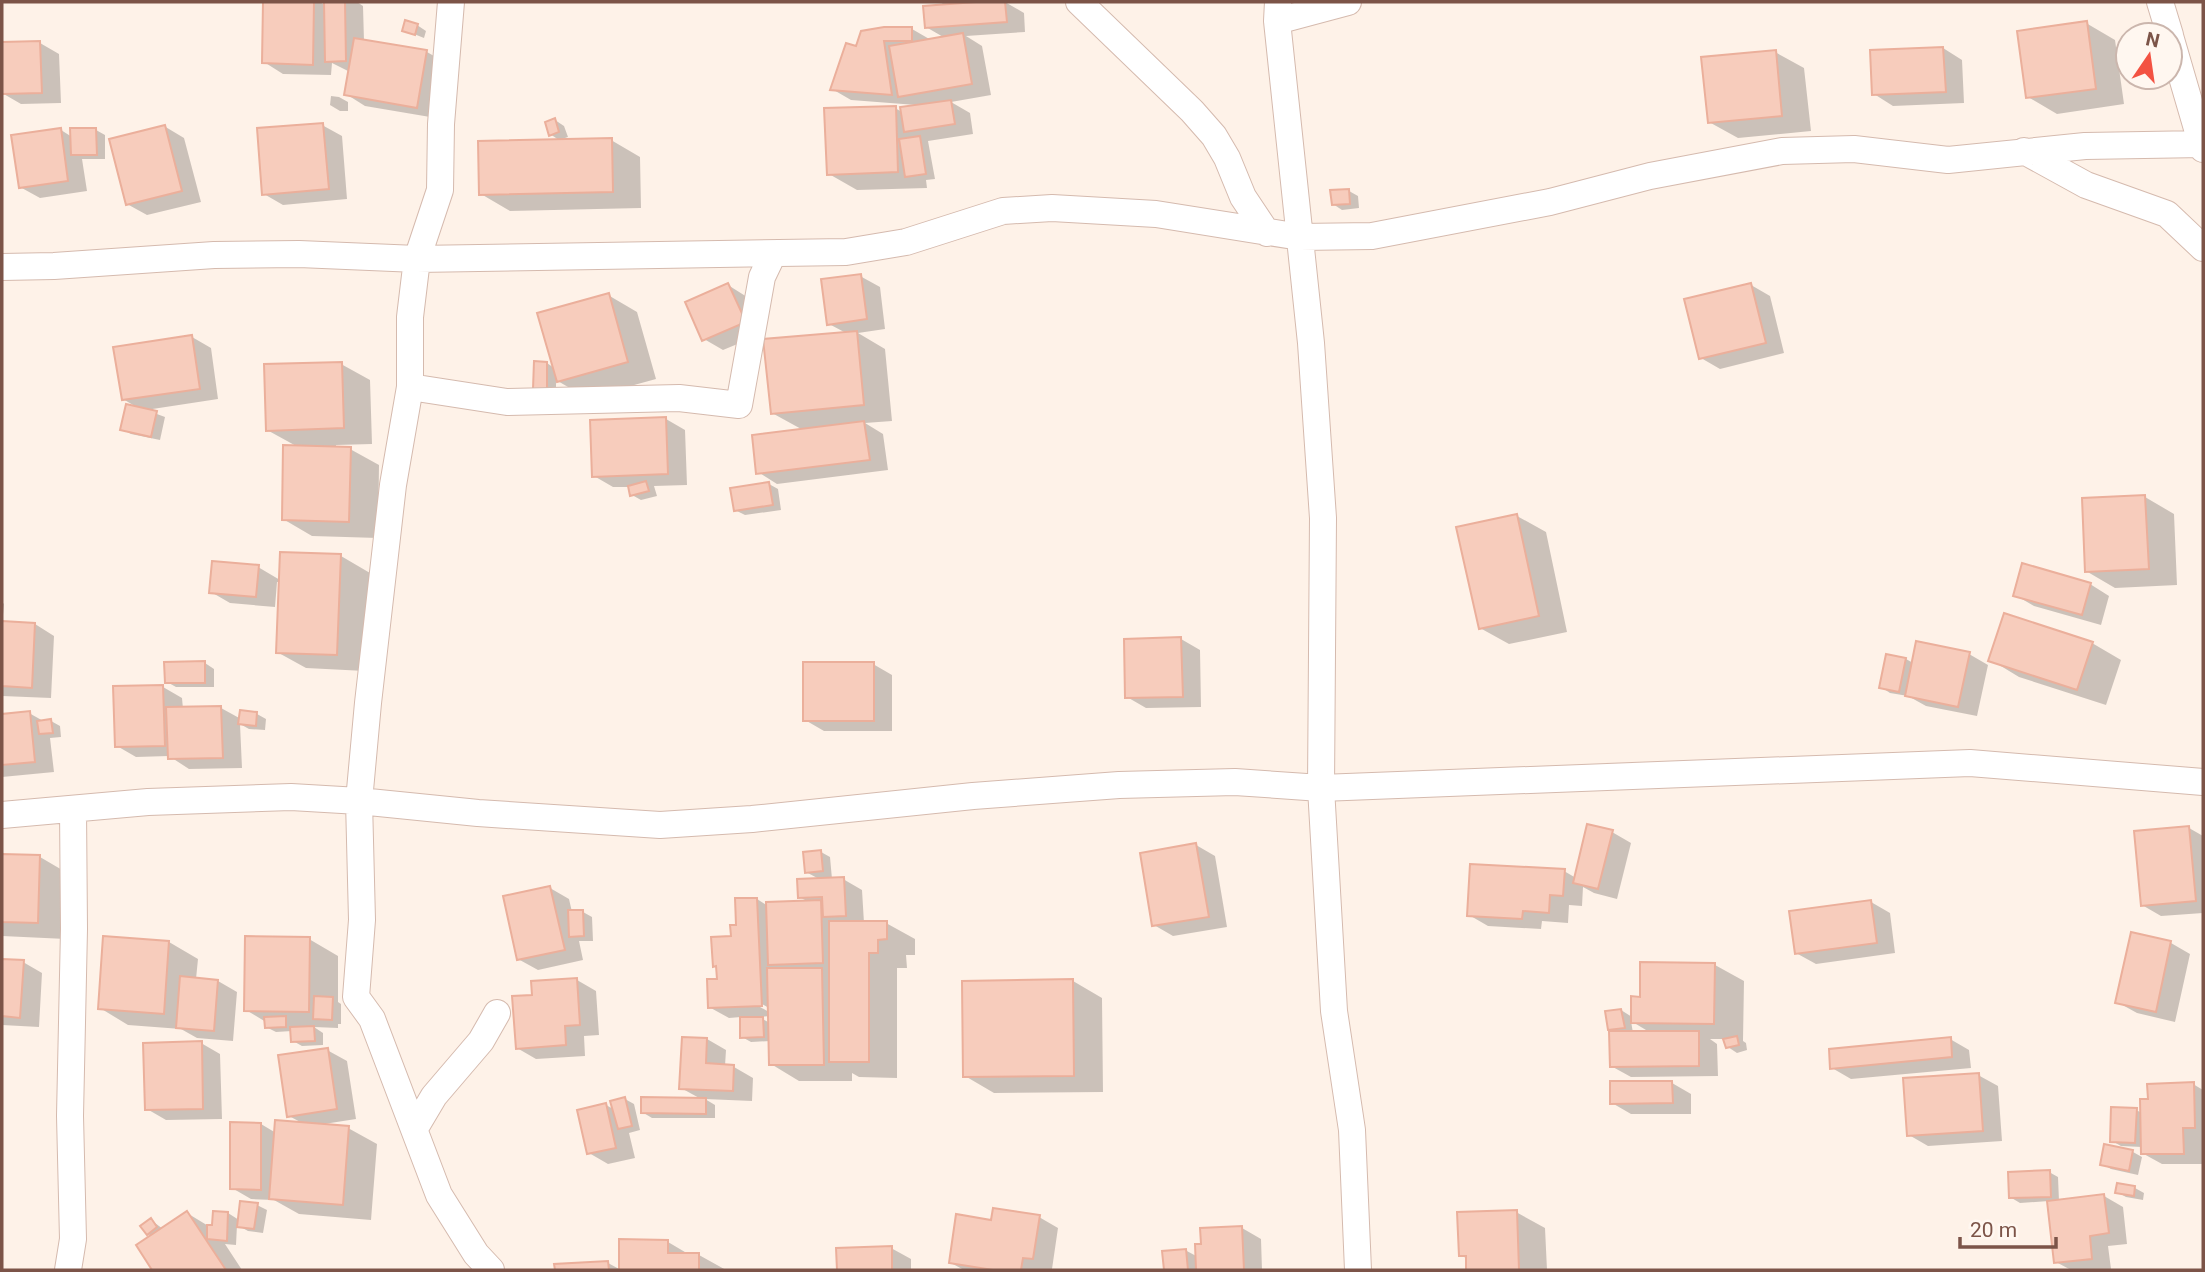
<svg xmlns="http://www.w3.org/2000/svg" width="2205" height="1272" font-family="Roboto,sans-serif">
<style>
.shadow{fill:#0003;fill-rule:evenodd}
.building{fill:#f7ccbc;stroke:#ebaf9b;stroke-width:2}
.lines{fill:none;stroke-linecap:round;stroke-linejoin:round}
.street-casing{stroke:#d5baae;stroke-width:28}
.street{stroke:#fff;stroke-width:26}
</style>
<rect width="100%" height="100%" fill="#fef2e8"/>
<!-- shadow -->
<path class="shadow" d="M265 2H319L326 5V2H357L363 6 364 41 427 52 446 63 436 118 365 106 346 94 350 72 332 63 331 75 283 74 264 62Z
M940 2H956V5L1005 2 1024 13 1025 32 966 36 982 46 991 95 951 102 970 113 973 134 928 141 935 179 926 180 927 188 857 190 829 174 895 108 902 112 916 105 851 100 832 89 857 48 912 29 931 40 945 38 926 27 946 6Z
M2086 23 2115 40 2124 104 2057 114 2028 97Z
M417 25 426 31 424 38 404 30Z
M40 43 59 54 61 103 21 104 2 93V44Z
M1943 48 1962 60 1964 103 1893 106 1874 94Z
M1775 52 1804 68 1811 131 1738 138 1709 122Z
M331 96 339 97 348 102V111H340L330 105Z
M555 120 564 126 568 137 559 140 550 134Z
M322 125 342 136 347 199 283 205 264 194Z
M164 126 184 138 201 202 147 215 127 204Z
M61 130 72 137 96 130 105 135V159H82L87 191 40 198 20 187Z
M611 140 640 157 641 208 510 211 481 194Z
M1349 191 1358 196 1359 208 1342 210 1333 204Z
M860 276 880 287 885 329 858 333 885 349 892 421 865 423 883 434 888 470 777 484 758 472 803 430 772 413 846 333 829 324Z
M728 285 747 297 764 333 723 350 704 339Z
M1751 285 1770 296 1784 353 1720 369 1701 358Z
M608 295 637 312 656 379 587 398 556 380V393H544L547 363 554 368Z
M192 337 211 348 218 399 146 410 165 417 160 440 131 434 122 429 138 408 123 399Z
M341 364 370 380 372 444 336 445V448L350 449 379 465 378 538 312 536 283 519 298 447 267 430Z
M666 419 685 430 687 485 654 486 657 496 641 500 632 495 630 487H613L594 476Z
M769 484 778 489 781 510 745 515 735 510Z
M2145 497 2174 514 2177 585 2115 588 2086 571Z
M1517 516 1546 532 1567 632 1509 644 1480 628Z
M341 556 370 573 365 671 306 668 277 652 280 582H277L275 607 230 603 211 592 258 567 280 580Z
M2090 584 2109 596 2101 625 2034 606 2015 595Z
M2 602 4 604 3 615H2Z
M2 623 35 624 54 636 51 698 2 696Z
M1181 639 1200 650 1201 707 1146 708 1127 697Z
M2092 643 2121 660 2106 705 2019 677 1991 660Z
M1969 654 1988 665 1977 716 1926 706 1908 696 1890 693 1881 687 1906 659 1913 663Z
M205 663 214 669V687H176L167 682Z
M873 664 892 675V731H824L805 720Z
M163 687 182 698 183 709 221 708 241 719V712L257 714 266 719 265 730 249 729 240 724 242 768 189 769 169 756 136 757 117 746Z
M29 713 45 722 51 721 60 726 61 737 50 738 54 772 2 777V716Z
M2189 828 2203 836V913L2161 916 2142 905Z
M1612 832 1631 843 1617 899 1594 893 1583 887 1582 906 1569 905 1568 923 1542 921 1541 929 1488 926 1469 915 1564 871 1576 878Z
M1196 845 1215 856 1227 927 1173 936 1154 925Z
M821 852 830 857 832 879H843L862 890 864 923H886L915 939V955H906L907 968H897V1078L859 1077 852 1073V1081H799L771 1064 770 1041 751 1042 742 1037 741 1017 729 1018 709 1007 719 981 718 968 714 966 757 899 768 906 809 902 799 897 821 880 806 872ZM755 1000 769 1008V1012L753 1003ZM770 1016V1023L759 1017Z
M2 856 40 857 69 874 66 939 2 936Z
M550 888 569 899 572 912H583L592 917 593 941H579L583 960 538 970 518 959Z
M1871 902 1890 913 1895 953 1816 964 1796 953Z
M309 939 338 956V1002L341 1004V1024H338V1028L314 1027 323 1033V1045L302 1046 293 1041 292 1031 276 1032 266 1027V1022L246 1010Z
M169 942 198 959 196 979 218 981 237 992 233 1041 197 1038 181 1029 128 1025 100 1008Z
M2171 943 2190 954 2175 1022 2137 1013 2117 1002Z
M2 960 23 962 42 973 39 1027 2 1025Z
M1715 965 1744 981 1743 1041 1746 1043 1747 1050 1737 1053 1728 1047 1725 1039H1710L1717 1044 1718 1076 1631 1077 1611 1066 1616 1033 1610 1029 1621 1010 1632 1017 1642 998ZM1631 1021 1651 1033H1633Z
M577 980 596 991 599 1035 584 1036 585 1056 536 1059 517 1048 534 997Z
M1073 981 1102 998 1103 1092 994 1093 965 1076Z
M707 1039 726 1050 725 1066 734 1067 753 1078 752 1101 705 1099 715 1105V1118H652L642 1112 701 1099 681 1088Z
M1950 1039 1969 1050 1971 1068 1851 1079 1832 1068Z
M201 1043 220 1054 222 1119 166 1120 147 1109Z
M327 1050 347 1061 356 1119 324 1124 348 1128 377 1144 371 1220 299 1214 274 1200 251 1199 232 1188 261 1124 276 1133 304 1124 289 1116Z
M1978 1075 1998 1086 2002 1141 1928 1146 1909 1135Z
M1672 1083 1691 1094V1114H1631L1612 1103Z
M2193 1084 2203 1090 2202 1164H2162L2142 1153V1147L2121 1146 2112 1141 2136 1110 2142 1113 2150 1100Z
M625 1099 634 1104 640 1130 629 1133 635 1158 608 1164 589 1153 606 1105 615 1110Z
M2133 1152 2142 1157 2138 1175 2111 1169 2102 1164Z
M2049 1172 2058 1177 2059 1201 2104 1196 2123 1207 2127 1244 2108 1246 2111 1269 2071 1270 2056 1262 2049 1201 2020 1203 2010 1197Z
M2135 1188 2144 1193 2143 1200 2126 1197 2117 1192Z
M257 1205 267 1210 263 1233 248 1231 237 1225 236 1245 225 1244 242 1270H155L138 1246 152 1236 148 1234 151 1220 163 1229 187 1213 210 1227H214L228 1213 239 1220Z
M1516 1212 1545 1228 1547 1270H1468V1259L1460 1255Z
M1039 1217 1058 1228 1052 1269 964 1270 951 1263 992 1222Z
M1242 1228 1261 1239 1262 1270H1165L1164 1252 1185 1250 1198 1257Z
M621 1241 668 1242 690 1255H699L726 1270H556V1265L608 1263 621 1270Z
M891 1248 911 1259V1270H838V1249Z"/>
<!-- building -->
<path class="building" d="M263 2H314L313 65 262 63Z
M324 2H345L346 61 325 62Z
M976 2H1005L1007 22 925 28 923 6Z
M405 20 418 24 415 35 402 31Z
M2087 21 2096 89 2026 98 2017 31Z
M884 27H912V41H884L892 95 830 90 846 43 856 46 861 31Z
M963 33 972 84 898 97 889 46Z
M354 38 427 50 417 108 344 95Z
M40 41 42 93 2 94V42Z
M1943 47 1946 92 1872 95 1870 50Z
M1776 50 1782 116 1708 123 1701 57Z
M951 100 955 124 904 132 900 107Z
M896 106 898 172 827 175 824 108Z
M555 118 559 132 549 136 545 122Z
M323 123 329 189 262 195 257 128Z
M165 125 182 191 126 205 109 139Z
M61 128 68 181 19 188 11 135Z
M70 128H96L97 155H71Z
M920 136 926 174 905 177 899 139Z
M612 138 613 192 479 195 478 141Z
M1349 189 1350 204 1332 205 1330 190Z
M861 274 867 319 827 325 821 279Z
M728 283 746 322 702 341 685 302Z
M1751 283 1766 343 1699 359 1684 299Z
M609 293 628 362 557 382 537 313Z
M857 331 864 405 771 414 763 339Z
M192 335 200 389 122 400 113 347Z
M534 361 547 362V389H533Z
M342 362 344 428 266 431 264 364Z
M126 404 157 411 151 437 120 430Z
M666 417 668 474 592 477 590 420Z
M864 421 870 460 756 474 752 435Z
M283 445 351 447 349 522 282 520Z
M646 481 649 491 630 496 628 486Z
M769 482 773 505 734 511 730 488Z
M2145 495 2149 569 2085 572 2082 498Z
M1517 514 1539 616 1479 629 1456 527Z
M280 552 341 554 337 655 276 653Z
M212 561 259 565 256 597 209 593Z
M2022 563 2091 583 2082 615 2013 596Z
M2004 613 2093 642 2077 690 1988 661Z
M2 621 35 623 32 688 2 686Z
M1181 637 1183 697 1125 698 1124 639Z
M1916 641 1970 652 1958 707 1905 696Z
M1886 654 1906 658 1899 692 1879 688Z
M205 661V683H165L164 662Z
M803 662H874V721H803Z
M163 685 165 746 115 747 113 686Z
M221 706 223 758 168 759 166 707Z
M240 710 257 712 256 726 238 724Z
M30 711 35 762 2 765V714Z
M51 719 53 733 39 734 37 721Z
M1587 824 1613 830 1598 889 1573 883Z
M2189 826 2196 901 2141 906 2134 831Z
M1196 843 1209 917 1152 926 1140 853Z
M821 850 823 871 805 873 803 852Z
M2 854 40 855 38 923 2 922Z
M1470 864 1565 869 1563 896 1550 895 1549 913 1523 911 1522 919 1467 916Z
M844 877 846 916 823 917 822 897 798 898 797 879Z
M550 886 565 950 517 960 503 896Z
M735 898H757L762 1006 708 1008 707 979H717L716 966 713 967 711 937 731 936 730 925H736Z
M821 900 823 963 768 965 766 902Z
M1871 900 1877 943 1795 954 1789 911Z
M568 910H583L584 936 569 937Z
M829 921H887V939L878 940V953H869V1062H829Z
M2131 932 2171 941 2156 1012 2115 1003Z
M103 936 169 941 164 1014 98 1009Z
M245 936 310 937 309 1012 244 1011Z
M2 959 24 960 20 1018 2 1016Z
M1640 962 1715 963 1714 1024 1631 1023V996L1640 997Z
M767 968H822L824 1065H769Z
M180 976 218 980 214 1031 176 1028Z
M577 978 580 1025 565 1026 566 1045 516 1049 512 996 532 995 531 981Z
M1073 979 1074 1076 963 1077 962 981Z
M314 996 333 997 332 1020 313 1019Z
M1621 1009 1625 1028 1608 1030 1605 1011Z
M286 1016V1027L265 1028 264 1017Z
M740 1017H763L764 1037 740 1038Z
M314 1026 315 1041 291 1042 290 1027Z
M1609 1031H1699V1066L1610 1067Z
M1737 1036 1739 1045 1726 1048 1723 1039Z
M682 1037 707 1038 706 1063 734 1065 733 1091 679 1089Z
M1951 1037 1952 1057 1830 1069 1829 1049Z
M202 1041 203 1109 145 1110 143 1043Z
M328 1048 337 1109 287 1117 278 1055Z
M1979 1073 1983 1131 1907 1136 1903 1078Z
M1610 1081H1672L1673 1103 1610 1104Z
M2194 1082 2195 1128H2183L2184 1154H2141L2140 1099H2148L2147 1084Z
M625 1097 632 1126 618 1129 610 1101Z
M641 1097 706 1098V1114L641 1113Z
M606 1103 616 1148 587 1154 577 1110Z
M2111 1107 2137 1108 2135 1143 2110 1142Z
M275 1120 349 1126 343 1205 269 1199Z
M230 1122 261 1123V1190L230 1189Z
M2104 1144 2133 1150 2129 1171 2100 1165Z
M2050 1170 2051 1197 2009 1198 2008 1172Z
M2117 1183 2135 1186 2134 1196 2115 1193Z
M2104 1194 2109 1233 2090 1236 2092 1259 2054 1263 2047 1201Z
M240 1201 258 1203 254 1229 237 1227Z
M993 1208 1040 1215 1033 1259 1023 1258 1021 1270H993L949 1263 956 1214 991 1220Z
M1517 1210 1519 1270H1466V1256H1459L1457 1212Z
M187 1211 226 1270H152L136 1245Z
M213 1211 228 1212 227 1241 207 1239V1225H212Z
M151 1218 157 1227 147 1235 140 1226Z
M1242 1226 1244 1270H1196L1195 1244H1201L1200 1228Z
M619 1239 668 1240V1253H699V1270H619Z
M892 1246V1270H837L836 1248Z
M1186 1249 1188 1270H1164L1162 1251Z
M608 1261 609 1270H555L554 1264Z"/>
<g class="lines">
<defs>
<path id="street" d="M451 2 441 124 440 190 417 259 410 317V387L393 485 368 703 359 801 362 920 356 997 372 1019 439 1195 476 1254 491 1270
M1079 2 1192 111 1214 136 1227 158 1243 197 1267 233
M1278 2 1277 21 1311 343 1323 518 1321 788 1334 1011 1352 1130 1358 1270
M2160 2 2170 35
M1277 21 1348 2
M2170 36 2203 149
M2024 151 2086 185 2167 214 2203 248
M2 267 54 266 214 255 299 254 417 259 846 252 906 242 1003 211 1052 208 1156 214 1300 237 1372 236 1550 202 1650 176 1782 151 1854 149 1948 160 2085 146 2203 144
M410 387 507 402 679 398 739 405 762 277 773 254
M2 815 148 802 291 797 359 801 478 813 660 825 752 819 973 796 1119 785 1235 782 1321 788 1970 763 2203 782
M415 1128 434 1096 481 1041 497 1013
M68 1270 73 1239 70 1116 74 929 73 809"/>
</defs>
<!-- street casing -->
<use href="#street" class="street-casing"/>
<!-- street -->
<use href="#street" class="street"/>
</g>
<!-- border -->
<rect width="2205" height="1272" fill="none" stroke="#7c5448" stroke-width="7"/>
<!-- north arrow -->
<g transform="translate(2149 56) rotate(13)"><circle r="33" fill="#fff7f0" stroke="#cbb6ad" stroke-width="2"/>
<path d="M0-5L12 26L0 18L-12 26Z" fill="#f35242"/>
<text y="-10" font-size="19" font-weight="bold" text-anchor="middle" fill="#7c5448">N</text>
</g>
<!-- scale -->
<path d="M1960 1237v10h96v-10" fill="none" stroke="#7c5448" stroke-width="3.5"/>
<text x="1970" y="1237" font-size="21" fill="#7c5448" stroke="#fff7f0" stroke-width="5" paint-order="stroke">20 m</text>
</svg>
